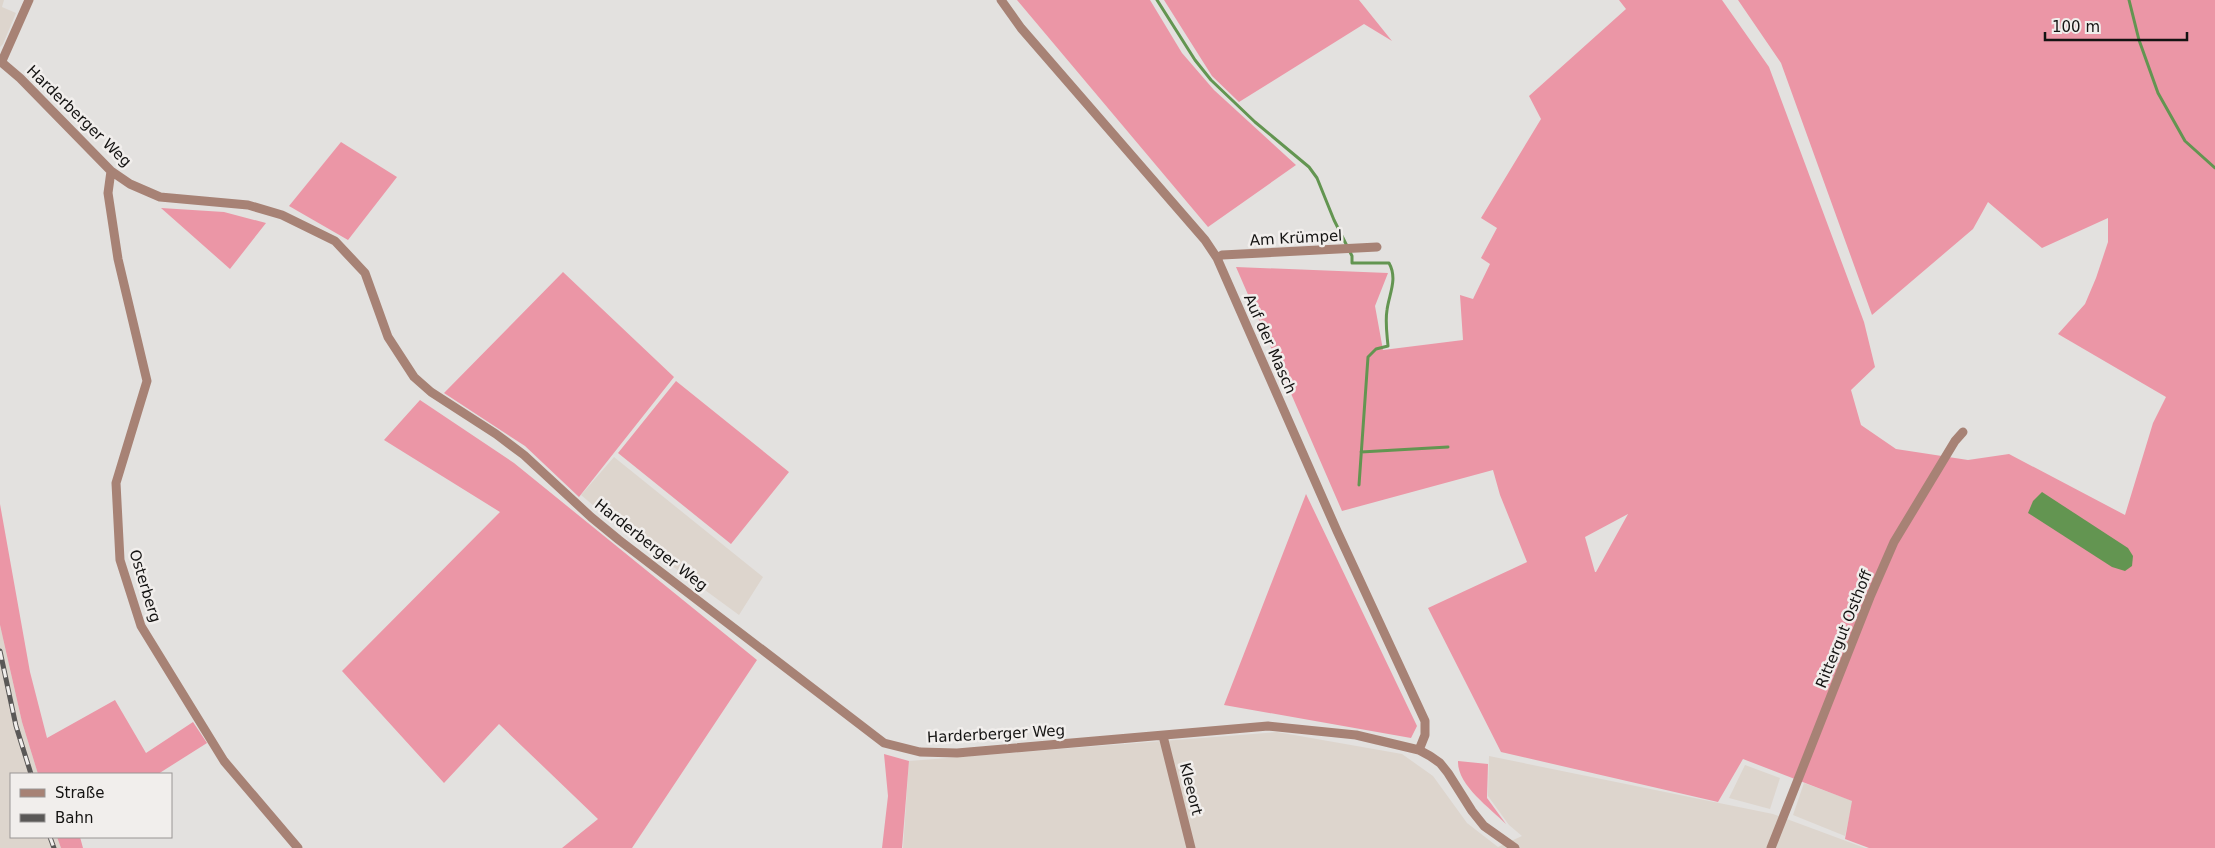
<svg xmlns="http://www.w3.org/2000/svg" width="2215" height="848" font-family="'DejaVu Sans',sans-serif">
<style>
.built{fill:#ddd5cd}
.green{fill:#eb96a6;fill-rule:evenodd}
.water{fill:#639551}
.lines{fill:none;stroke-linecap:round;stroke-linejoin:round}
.stream{stroke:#639551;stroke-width:3}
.minor{stroke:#a78275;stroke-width:9}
.rail-casing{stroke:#5a5857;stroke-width:5}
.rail{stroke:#f1eeec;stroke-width:3;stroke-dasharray:9;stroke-linecap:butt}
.labels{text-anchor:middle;stroke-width:5;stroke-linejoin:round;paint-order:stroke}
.street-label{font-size:15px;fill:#141312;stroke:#f1eeec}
</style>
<rect width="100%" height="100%" fill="#e3e1df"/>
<!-- built -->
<path class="built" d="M0 0H4L2 7 16 13 3 44 0 47Z
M614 457 763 577 739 615 619 527 581 495Z
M0 625 22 722 38 774H11V837H57L61 848H0Z
M1277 732 1402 754 1433 776 1467 823 1498 847 1522 836 1509 825 1488 796 1489 756 1773 814 1865 848H903L909 761Z
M1745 765 1780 778 1770 809 1729 798Z
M1804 783 1853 801 1845 836 1793 815Z"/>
<!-- green -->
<path class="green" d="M1017 0H1150L1182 53 1214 90 1296 165 1208 227Z
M1164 0H1359L1392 41 1364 24 1239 102 1212 76Z
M1619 0H1722L1769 67 1864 322 1875 367 1851 390 1861 425 1896 449 1968 460 2009 454 2125 515 2153 423 2166 397 2058 334 2085 304 2096 278 2108 242V218L2042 248 1988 202 1973 229 1872 315 1781 63 1738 0H2215V848H1869L1845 839 1852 801 1743 759 1718 802 1501 752 1428 608 1527 562 1500 495 1493 470 1342 511 1236 267 1388 273 1375 306 1383 350 1463 340 1460 295 1473 299 1490 264 1481 258 1497 228 1481 218 1541 119 1529 96 1626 9ZM1628 514 1596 572H1595L1585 537Z
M341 142 397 177 348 240 289 206Z
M161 208 224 212 266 223 230 269Z
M563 272 674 377 579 497 525 446 444 393Z
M676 381 789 472 731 544 618 453Z
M420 400 514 463 757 660 632 848H562L598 819 499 724 444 783 342 671 500 512 384 440Z
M1306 494 1417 726 1411 738 1224 705Z
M0 504 30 672 47 738 115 700 146 753 193 722 207 743 158 774H38L22 722 0 625Z
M884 754 909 761 902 848H882L888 796Z
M1458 761 1488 764 1487 798 1506 824C1490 808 1457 785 1458 761Z
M57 837H80L83 848H61Z"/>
<!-- water -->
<path class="water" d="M2042 492 2128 548 2133 556 2132 566 2125 571 2112 567 2028 513 2033 501Z"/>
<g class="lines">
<!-- stream -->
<path class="stream" d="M1157 0 1195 60 1211 80 1255 122 1309 167 1317 178 1334 220 1352 256V263H1389C1398 279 1389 294 1387 310 1385 322 1387 334 1388 346L1376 349 1368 357 1359 485
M2129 0 2139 40 2158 93 2185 141 2215 168
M1361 452 1448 447"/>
<!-- minor -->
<path class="minor" d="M1001 0 1021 28 1205 240 1217 258 1337 531 1425 721V735L1419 750
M0 61 20 78 111 171 130 184 160 197 248 205 282 215 335 241 365 273 388 337 414 377 431 392 496 434 524 455 591 517 619 540 884 743 920 752 957 753 1268 726 1356 735 1419 750 1430 756 1440 763 1448 773 1472 811 1484 826 1515 848
M2 61 29 0
M111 171 108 193 118 259 147 381 116 483 120 560 141 626 224 761 298 848
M1217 258 1222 255 1377 247
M1163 736 1191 848
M1771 848 1870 597 1894 542 1955 441 1963 432"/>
<defs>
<path id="rail" d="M0 651 16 726 31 774
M50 837 54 848"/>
</defs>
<!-- rail casing -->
<use href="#rail" class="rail-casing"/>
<!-- rail -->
<use href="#rail" class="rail"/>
</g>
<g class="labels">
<!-- street labels -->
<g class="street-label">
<text transform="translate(79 116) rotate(44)" y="5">Harderberger Weg</text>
<text transform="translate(1296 238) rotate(-3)" y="5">Am Krümpel</text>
<text transform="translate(1270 344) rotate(66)" y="5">Auf der Masch</text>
<text transform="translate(651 545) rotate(38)" y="5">Harderberger Weg</text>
<text transform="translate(145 586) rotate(73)" y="5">Osterberg</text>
<text transform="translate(1844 629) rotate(-68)" y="5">Rittergut Osthoff</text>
<text transform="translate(996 734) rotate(-3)" y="5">Harderberger Weg</text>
<text transform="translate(1191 789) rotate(76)" y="5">Kleeort</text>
</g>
</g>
<!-- legend -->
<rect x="10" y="773" width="162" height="65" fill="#f1eeec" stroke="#999695"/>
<rect x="20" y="789" width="25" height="8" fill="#a78275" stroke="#999695"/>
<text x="55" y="798" font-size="15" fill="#141312">Straße</text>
<rect x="20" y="814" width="25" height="8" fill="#5a5857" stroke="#999695"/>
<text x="55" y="823" font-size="15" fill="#141312">Bahn</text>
<!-- scale -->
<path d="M2045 32v8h142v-8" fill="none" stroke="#141312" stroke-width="2.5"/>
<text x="2052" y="32" font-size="15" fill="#141312" stroke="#f1eeec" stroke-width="4" paint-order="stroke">100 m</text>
</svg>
